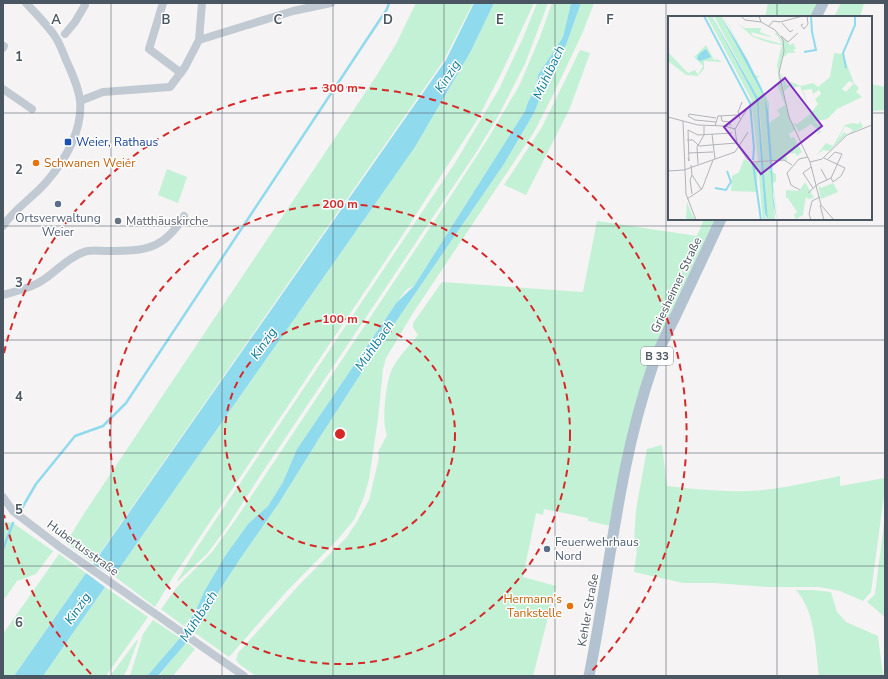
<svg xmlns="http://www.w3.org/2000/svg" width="888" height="679" font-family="'Nunito Sans',sans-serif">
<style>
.green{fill:#c3f1d5}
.water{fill:#90daee}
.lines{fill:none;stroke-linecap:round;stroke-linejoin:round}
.stream{stroke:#90daee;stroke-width:2.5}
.minor{stroke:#c1cad2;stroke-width:8}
.major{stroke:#b3c2d1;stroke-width:11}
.grid{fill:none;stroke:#4a5661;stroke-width:1;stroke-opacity:0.55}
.ring{fill:none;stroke:#d62828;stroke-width:2;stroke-dasharray:7 5}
.transit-dot{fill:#1a4fb4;stroke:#fff;stroke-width:1.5}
.food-dot{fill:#e8710a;stroke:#fff;stroke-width:1.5}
.service-dot{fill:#5c6f8a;stroke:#fff;stroke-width:1.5}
.worship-dot{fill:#6b7280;stroke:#fff;stroke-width:1.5}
.labels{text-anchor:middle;stroke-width:3;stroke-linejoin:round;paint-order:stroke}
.shield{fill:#fff;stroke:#808990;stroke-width:1}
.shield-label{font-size:11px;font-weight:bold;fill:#4a5661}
.transit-label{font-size:12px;fill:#164399;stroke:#fff;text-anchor:start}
.food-label{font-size:12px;fill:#c56008;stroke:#fff;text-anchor:start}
.service-label{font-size:12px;fill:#4e5e75;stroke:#fff}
.worship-label{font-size:12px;fill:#5b616d;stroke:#fff;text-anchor:start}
.street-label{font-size:12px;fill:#4a5661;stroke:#fff}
.water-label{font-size:13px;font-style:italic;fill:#0c7c9b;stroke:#fff}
.inset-river{fill:none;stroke:#90daee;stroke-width:2}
.inset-road{fill:none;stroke:#b1b4b9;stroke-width:1}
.view{fill:#7b2cbf;fill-opacity:0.15;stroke:#7b2cbf;stroke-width:2}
.inset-edge{fill:none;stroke:#4a5661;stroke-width:2}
.grid-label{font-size:13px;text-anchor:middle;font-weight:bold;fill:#4a5661;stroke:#fff;stroke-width:3;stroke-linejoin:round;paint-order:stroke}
.centre{fill:#d62828;stroke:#fff;stroke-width:2}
.ring-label{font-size:12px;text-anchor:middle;font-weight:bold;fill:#d62828;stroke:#fff;stroke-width:3;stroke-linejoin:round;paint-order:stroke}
</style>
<rect width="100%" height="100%" fill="#f5f3f3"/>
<!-- green -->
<path class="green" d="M416 3H473L444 60 93 563 66 543 85 512 377 75 396 44Z
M494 3H534L503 70 477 120 400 239 173 577 155 607 114 576 415 147 471 51Z
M537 3H548L525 64 497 118 477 151 260 476 227 527 207 554 178 581H177L196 549 455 163 499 89 522 40Z
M552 3H571L563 37 538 75 536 87 528 102 525 111 414 286 407 289 397 302 297 449 283 482 268 506 248 524 225 556 205 590 195 612 185 627 161 609 177 587 212 552 234 522 443 208 489 137 519 86 540 37Z
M581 3H594L582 34 554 93 534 132 413 313 386 358 383 369 378 419 369 479 364 497 354 520 338 539 287 591 229 657 195 633 199 622 240 559 279 503 320 437 371 358 504 164 534 113 551 70 566 45Z
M768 3H819L813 17H765Z
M841 3H864L860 17H834Z
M580 50 590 53 570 108 526 195 504 185 542 127Z
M871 84 885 87V110L871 111Z
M167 169 187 177 178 203 158 195Z
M704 219H717L674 308 611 526 588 521V518L544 509 543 515 536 513 523 577 556 586 533 676H256L239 664 236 660 238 653 300 584 347 537 358 520 369 500 379 458 378 452 387 435C381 422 386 380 393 367 399 356 410 345 418 335L413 327V323L442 282 583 292 597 221 697 236Z
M662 445 667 486C694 489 721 492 748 491 779 490 809 482 840 476V486L885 478V488L871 592 863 601 840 591 819 587H769L715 583H683L634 572 637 551 634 542 636 510 647 449Z
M885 516V617L867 602 875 594Z
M3 521 13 523 53 551 36 574 17 581 3 601Z
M59 554 86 573 14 676H3V634Z
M105 587 148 617 106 676H43Z
M796 590H813L831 592 837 612 846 622 878 636 883 676H819C815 647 816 613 796 590Z
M153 620 180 638 147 676H130L143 634Z
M137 640H138L127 670 123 676H110Z
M186 642 195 649 173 676H159Z"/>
<!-- water -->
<path class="water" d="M474 3H494L471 51 415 147 114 576 93 564 446 60Z
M571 3H581L566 45 551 70 534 113 504 164 371 358 320 437 279 503 240 559 199 622 196 631 158 676H147L180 638 185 627 195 612 205 590 225 556 248 524 268 506 283 482 297 449 397 302 414 286 525 111 528 102 536 87 538 75 563 37Z
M86 573 105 587 43 676H14Z"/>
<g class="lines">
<!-- stream -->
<path class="stream" d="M22 508 36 484 75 436 103 426 126 403 387 9 389 3
M3 549 13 523"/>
<!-- minor -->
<path class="minor" d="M163 3 149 49 181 73
M65 34 75 22 85 5 84 3
M199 40 202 3
M3 48 4 46
M3 89 32 109
M80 101 103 92 170 87 185 67 199 40 293 11 331 3
M3 226C15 208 34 197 48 180 66 159 83 129 80 100 78 86 72 73 66 60 63 53 60 44 56 38 48 25 36 14 26 3
M3 295C16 291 32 288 43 280 57 271 67 258 84 252 91 249 100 251 108 251 144 251 164 250 184 216
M3 497 13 511 60 547 244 676"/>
<!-- major -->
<path class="major" d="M816 17 823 3
M589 676C610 572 618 465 653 365 659 348 668 331 676 315 691 283 706 251 721 219"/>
</g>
<!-- grid -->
<path class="grid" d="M111 3V676M222 3V676M333 3V676M444 3V676M555 3V676M666 3V676M777 3V17M3 113H669M871 113H885M777 219V676M3 226H885M3 340H885M3 453H885M3 566H885"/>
<!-- distance rings -->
<g class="ring">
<circle cx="340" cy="434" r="115"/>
<circle cx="340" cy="434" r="230"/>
<path d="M91 674A346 346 0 0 1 4 515M4 353A346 346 0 1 1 589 674"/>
</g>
<!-- markers -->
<rect class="transit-dot" x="64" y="138" width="8" height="8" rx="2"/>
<g class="food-dot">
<circle cx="36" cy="163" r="4"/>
<circle cx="570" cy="606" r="4"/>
</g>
<g class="service-dot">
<circle cx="58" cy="204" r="4"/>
<circle cx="547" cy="549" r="4"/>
</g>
<circle class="worship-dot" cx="118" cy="221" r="4"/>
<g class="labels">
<!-- shield labels -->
<rect class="shield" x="641" y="347" width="32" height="18" rx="3"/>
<g class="shield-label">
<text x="657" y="360">B 33</text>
</g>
<!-- transit labels -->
<g class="transit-label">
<text x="76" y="146">Weier, Rathaus</text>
</g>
<!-- food labels -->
<g class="food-label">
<text x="44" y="167">Schwanen Weier</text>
<text x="562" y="603" text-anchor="end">Hermann's<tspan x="562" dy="14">Tankstelle</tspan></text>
</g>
<!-- service labels -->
<g class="service-label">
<text x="58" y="222">Ortsverwaltung<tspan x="58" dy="14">Weier</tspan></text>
<text x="555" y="546" text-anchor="start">Feuerwehrhaus<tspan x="555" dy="14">Nord</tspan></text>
</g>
<!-- worship labels -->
<g class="worship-label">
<text x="126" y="225">Matthäuskirche</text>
</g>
<!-- street labels -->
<g class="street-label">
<text transform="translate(676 285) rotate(-65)" y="4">Griesheimer Straße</text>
<text transform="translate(83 548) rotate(36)" y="4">Hubertusstraße</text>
<text transform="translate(588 610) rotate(-80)" y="4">Kehler Straße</text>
</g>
<!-- water labels -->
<g class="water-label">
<text transform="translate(548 72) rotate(-65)" y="5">Mühlbach</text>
<text transform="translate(447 76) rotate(-57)" y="5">Kinzig</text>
<text transform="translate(263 343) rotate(-55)" y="5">Kinzig</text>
<text transform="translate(374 345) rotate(-55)" y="5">Mühlbach</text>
<text transform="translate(77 608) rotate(-55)" y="5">Kinzig</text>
<text transform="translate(198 616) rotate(-57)" y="5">Mühlbach</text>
</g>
</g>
<!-- overview -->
<g transform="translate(668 16)">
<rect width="204" height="204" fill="#f5f3f3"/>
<path d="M39 0H44L87 80 90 91 93 145H90L83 83ZM46 0H53L76 41 56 0 87 59 92 61 89 62 101 87V107L112 99 109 94 117 89 109 68 111 66 109 49 114 29 102 27 85 21 68 6 76 12H93L92 16 106 22 83 16 85 20 114 28 110 20 107 19 108 16 113 23 116 31 111 57 120 99 127 114 121 118 123 122 126 121 134 136 129 140 127 137 119 138V145L104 144 100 108 103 144 95 145 92 98 88 79ZM114 20 122 29 125 27 128 33H125L127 37H120L115 42ZM38 29 46 44 49 43 54 46 36 45V53L30 60 18 59 0 45V36L20 57 27 54 30 59 35 50 26 41ZM166 37 175 38 186 67 181 65 174 73 178 76 186 67 191 72 188 76 194 81 169 93 159 103 146 106 155 111 151 113 153 116 148 119 151 115 143 108 131 116 125 107 129 108 141 99 150 88 147 83 153 78 151 74 145 78 144 73 135 74 140 89 132 70 126 72 124 69 116 75 113 57 119 70 123 66 133 70 145 67 150 71 162 61ZM192 105 195 111 180 118 185 114 177 110 170 124 176 116 179 118 161 135 155 134 149 139 158 127 165 130 177 109 184 107 191 108ZM76 143 84 147 93 146 98 204H95L94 197 90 147 89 176 63 175 64 160 71 156ZM104 145V156L108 158V165L105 168 110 204 104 169 107 204H100L97 186 95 146H103L104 169ZM137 166 146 182 140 183 138 180 135 199 128 203 126 199 129 196 120 182H118V174L131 175ZM165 167 170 176 153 183 150 169 153 172ZM19 186 23 196 27 204H18Z" fill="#c3f1d5"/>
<path d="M44 0 90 82 95 145H93L89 85ZM53 0 79 43 94 73 97 83 100 95 104 144 105 180 109 204 105 187 97 83ZM38 33 43 41 32 45 29 43 31 38ZM93 146H95L100 204 97 197Z" fill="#90daee"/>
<path class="inset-river" d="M36 0 82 87 86 132 85 144M143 0 144 16M136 36 148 34 144 16M178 52 175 37 187 9V0M85 147 93 204M47 172 58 174 63 166 59 155"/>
<path class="inset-road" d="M73 0 77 4 93 6M91 0 93 6 107 14 115 24 116 35 111 57 121 101 142 146 153 189 166 204M114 7 122 16 125 14M135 8 133 9 136 13 140 8 139 0M101 10 105 5 112 6 135 0M113 20 120 26 130 17M53 100 54 105 62 106V110M0 101 30 109 57 110 67 113M72 103 70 96 74 86M15 105 18 178 28 204M48 106 27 104 20 100 21 98 48 102M47 110 50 100 69 99M67 113 69 128 79 143 84 146 116 144 124 149M67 113 79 93M44 118 47 143M19 124H25L31 130 68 127M20 137 45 136M20 142 21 145 20 114 30 119 64 117M156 142 177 152 173 160 165 166 163 162M142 146 154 143 179 119 204 109M30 148 29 131 36 119V110M23 149 24 159 33 173M143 151 135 157 145 172M153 153 159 164M0 155 16 154 67 136 80 116M132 174 123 169 119 157 131 143 140 141M140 177 150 168 163 162 174 138 167 136 160 143M24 178 22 164 24 159M19 183 34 173 45 144M152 189 156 204M143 204 141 198 144 185 152 181"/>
<path class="view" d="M117 62 154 110 93 158 56 111Z"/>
<rect width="204" height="204" class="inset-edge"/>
</g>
<g class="grid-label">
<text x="56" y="24">A</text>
<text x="166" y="24">B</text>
<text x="278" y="24">C</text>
<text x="388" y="24">D</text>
<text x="500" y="24">E</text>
<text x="610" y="24">F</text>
<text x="19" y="61">1</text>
<text x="19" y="174">2</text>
<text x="19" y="287">3</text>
<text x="19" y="401">4</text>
<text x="19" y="514">5</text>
<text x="19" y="627">6</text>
</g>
<circle cx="340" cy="434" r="6" class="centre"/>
<g class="ring-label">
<text x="340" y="92">300 m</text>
<text x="340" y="208">200 m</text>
<text x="340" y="323">100 m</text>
</g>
<!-- border -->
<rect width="888" height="679" fill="none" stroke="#4a5661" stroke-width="8"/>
</svg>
